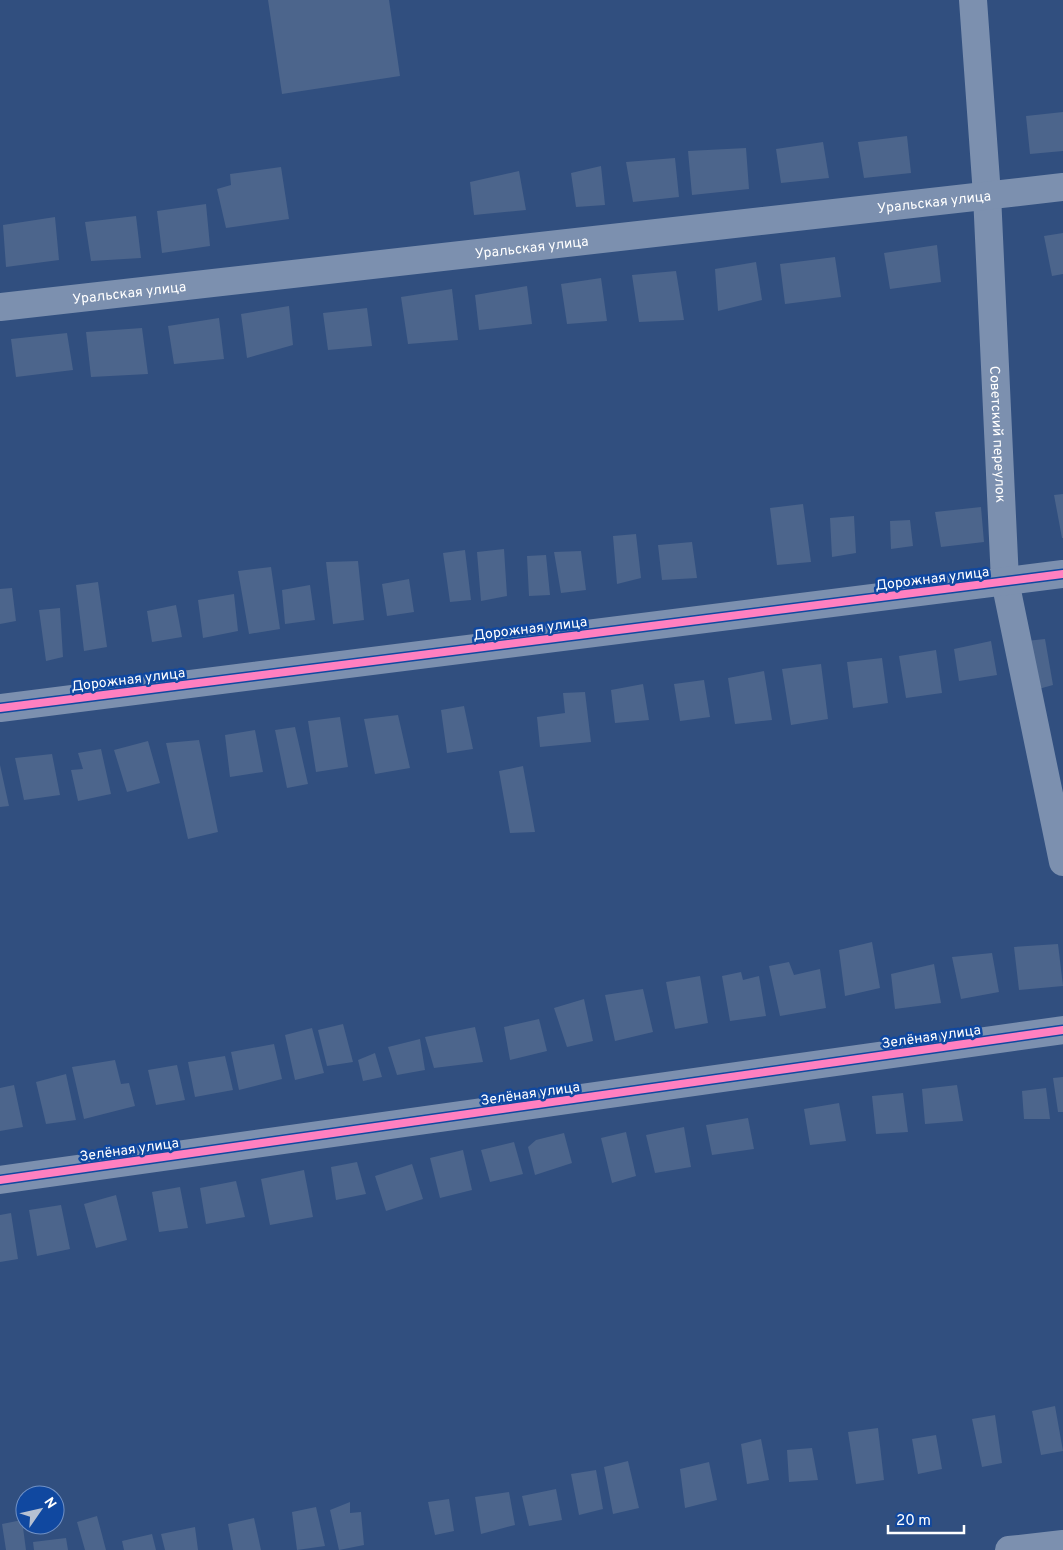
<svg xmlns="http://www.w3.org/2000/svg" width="1063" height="1550" font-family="Overpass,sans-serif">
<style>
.building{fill:#4c658c}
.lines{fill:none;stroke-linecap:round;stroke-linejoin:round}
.minor{stroke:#7c90af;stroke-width:28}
.cycleway-casing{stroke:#1048a0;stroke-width:11}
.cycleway{stroke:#ff80c0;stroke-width:8}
.labels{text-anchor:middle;stroke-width:5;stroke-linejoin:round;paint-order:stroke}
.street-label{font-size:14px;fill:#fff;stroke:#1048a0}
</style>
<rect width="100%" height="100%" fill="#314f7f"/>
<!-- building -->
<path class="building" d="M268 0H389L400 76 282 94Z
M1063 112V151L1030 154 1026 116Z
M907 136 911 173 864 178 858 142Z
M823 142 829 178 781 183 776 149Z
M746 148 749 189 692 195 688 151Z
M675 158 679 197 633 202 626 162Z
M601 166 605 205 576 207 571 173Z
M281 167 289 219 226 228 217 189 231 185 230 174Z
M519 171 526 210 474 215 470 182Z
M206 204 210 246 162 253 157 211Z
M136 216 141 258 91 261 85 222Z
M55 217 59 260 6 267 3 225Z
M1063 233V274L1052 276 1044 236Z
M937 245 941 282 890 289 884 253Z
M835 257 841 297 785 304 780 264Z
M756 262 762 300 718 311 715 269Z
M676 271 684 320 639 322 632 275Z
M601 278 607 321 567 324 561 284Z
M527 286 532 324 479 330 475 295Z
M452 289 458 340 408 344 401 297Z
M289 306 293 345 247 358 241 314Z
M367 308 372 346 328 350 323 313Z
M219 318 224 359 174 364 168 326Z
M142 328 148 374 91 377 86 332Z
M67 333 73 370 16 377 11 339Z
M1063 494V538H1062L1054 495Z
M803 504 811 562 777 565 770 508Z
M981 507 984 542 941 547 935 512Z
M854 516 856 553 832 557 830 518Z
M910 520 913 546 891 549 890 521Z
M636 534 641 578 617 584 613 536Z
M692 542 697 578 662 580 658 545Z
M504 549 507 596 481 601 477 552Z
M465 550 471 600 450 602 443 553Z
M581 551 586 590 561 593 554 552Z
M546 555 550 595 529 596 527 556Z
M358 561 364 620 333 624 326 562Z
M271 567 280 629 249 634 238 571Z
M409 579 414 612 387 616 382 584Z
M98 582 107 647 84 651 76 585Z
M310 585 315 620 285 624 282 590Z
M12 588 16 621 0 624V589Z
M234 594 238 631 203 638 198 600Z
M176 605 182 637 152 642 147 611Z
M60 608 63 657 46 661 39 610Z
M1045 639 1053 685 1035 690 1026 641Z
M991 641 997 675 959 681 954 649Z
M936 650 942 693 906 698 899 656Z
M882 658 888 703 853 708 847 662Z
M821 664 828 719 791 725 782 669Z
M764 671 772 720 735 724 728 678Z
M704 680 710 717 680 721 674 684Z
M643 684 649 720 615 723 611 690Z
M585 692 591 742 540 747 537 717 565 713 563 693Z
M464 706 473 749 447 753 441 710Z
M398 715 410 768 375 774 364 719Z
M340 717 348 767 316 772 308 721Z
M295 727 308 784 287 788 275 730Z
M255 730 263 772 230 777 225 735Z
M199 740 218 832 188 839 166 743Z
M148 741 160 783 127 792 114 750Z
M101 749 111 794 78 801 71 770 83 769 78 753Z
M52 754 60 795 24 800 15 758Z
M0 765 9 806 0 807Z
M523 766 535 832 510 833 499 771Z
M872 942 880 988 845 996 839 950Z
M1058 944 1063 986 1019 990 1014 947Z
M992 953 999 992 961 999 952 957Z
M789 962 794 975 820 969 826 1008 780 1016 769 966Z
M934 964 941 1003 895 1009 891 974Z
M741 972 743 980 759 976 766 1016 730 1021 722 976Z
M700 976 708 1023 675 1029 666 982Z
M643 989 653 1032 615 1041 605 995Z
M584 999 593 1041 567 1047 554 1008Z
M539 1019 547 1051 510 1060 504 1027Z
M343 1024 353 1062 327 1066 318 1030Z
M475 1027 483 1062 434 1068 425 1037Z
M312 1028 324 1073 295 1080 285 1035Z
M420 1039 425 1070 397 1075 388 1047Z
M274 1044 282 1079 239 1090 231 1052Z
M375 1053 382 1077 363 1081 358 1060Z
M225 1056 233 1090 195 1097 188 1062Z
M115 1060 121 1084 129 1083 135 1106 84 1119 72 1067Z
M177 1065 185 1100 156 1105 148 1070Z
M66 1074 76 1120 46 1124 36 1082Z
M1063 1077V1112H1058L1053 1078Z
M14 1085 23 1127 0 1131V1088Z
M957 1085 963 1121 925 1124 922 1089Z
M1046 1088 1050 1119H1024L1022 1091Z
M903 1093 908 1132 876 1134 872 1096Z
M839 1103 846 1141 810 1145 804 1109Z
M748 1118 754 1149 712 1155 706 1125Z
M684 1127 691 1167 655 1173 646 1135Z
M626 1132 636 1176 612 1183 601 1138Z
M564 1133 572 1163 535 1175 528 1147 536 1140Z
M514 1142 523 1174 490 1182 481 1150Z
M463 1150 472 1190 440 1198 430 1158Z
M357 1162 366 1194 336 1200 331 1167Z
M412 1164 423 1199 386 1211 375 1176Z
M304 1170 313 1217 270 1225 261 1179Z
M236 1181 245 1217 206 1224 200 1188Z
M180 1187 188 1228 159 1232 152 1192Z
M116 1195 127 1240 96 1248 84 1204Z
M61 1205 70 1249 37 1256 29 1210Z
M11 1213 18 1259 0 1262V1215Z
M1055 1406 1063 1451 1041 1455 1032 1411Z
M995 1415 1002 1463 982 1467 972 1419Z
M878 1428 884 1480 856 1484 848 1432Z
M936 1435 942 1469 918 1474 912 1439Z
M761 1439 769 1480 747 1484 741 1444Z
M812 1448 818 1480 789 1482 787 1450Z
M628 1461 639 1508 613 1514 604 1467Z
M709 1462 717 1500 685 1508 680 1469Z
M596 1470 603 1509 579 1515 571 1474Z
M556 1489 562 1520 529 1526 522 1496Z
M509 1492 515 1525 481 1534 475 1497Z
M449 1499 454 1531 435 1535 428 1502Z
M350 1502V1513L361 1512 364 1545 339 1550 330 1510Z
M316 1507 325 1546 297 1550 292 1512Z
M97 1516 106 1550H85L77 1522Z
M254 1518 261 1550H233L228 1524Z
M22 1520 26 1550H6L2 1524Z
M195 1527 198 1550H165L161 1534Z
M152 1534 156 1550H124L122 1541Z
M66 1538 68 1550H34L33 1542Z"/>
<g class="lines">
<!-- minor -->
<g class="minor">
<path id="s1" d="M973 0 987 195 1005 581 1063 862"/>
<path id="s2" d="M0 307 1063 187"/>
<path d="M0 708 1063 574"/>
<path d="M0 1180 1063 1030"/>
<path d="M1009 1550 1063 1544"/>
</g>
<defs>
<path id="cycleway" d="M0 708 1063 574
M0 1180 1063 1030"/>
</defs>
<!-- cycleway casing -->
<use href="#cycleway" class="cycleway-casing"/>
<!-- cycleway -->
<use href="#cycleway" class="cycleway"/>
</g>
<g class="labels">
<!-- street labels -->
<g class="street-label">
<text dy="5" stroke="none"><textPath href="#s2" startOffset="940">Уральская улица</textPath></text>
<text dy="5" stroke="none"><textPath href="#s2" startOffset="535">Уральская улица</textPath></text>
<text dy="5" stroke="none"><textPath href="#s2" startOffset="130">Уральская улица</textPath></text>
<text dy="5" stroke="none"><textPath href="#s1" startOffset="435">Советский переулок</textPath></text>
<text transform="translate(932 578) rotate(-7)" y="5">Дорожная улица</text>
<text transform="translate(530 628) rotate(-7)" y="5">Дорожная улица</text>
<text transform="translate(128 679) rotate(-7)" y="5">Дорожная улица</text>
<text transform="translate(931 1036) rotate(-8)" y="5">Зелёная улица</text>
<text transform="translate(530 1093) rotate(-8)" y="5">Зелёная улица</text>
<text transform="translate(129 1149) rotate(-8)" y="5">Зелёная улица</text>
</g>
</g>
<!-- north arrow -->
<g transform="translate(40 1510) rotate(56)"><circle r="24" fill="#1048a0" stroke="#7091c6"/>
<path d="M0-4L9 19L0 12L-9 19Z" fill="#b7c1d2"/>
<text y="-8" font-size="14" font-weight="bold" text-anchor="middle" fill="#ffffff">N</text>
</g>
<!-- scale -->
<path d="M888 1525v8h76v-8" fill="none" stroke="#ffffff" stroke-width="2.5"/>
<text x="896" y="1525" font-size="15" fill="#ffffff" stroke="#1048a0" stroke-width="4" paint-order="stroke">20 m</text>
</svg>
